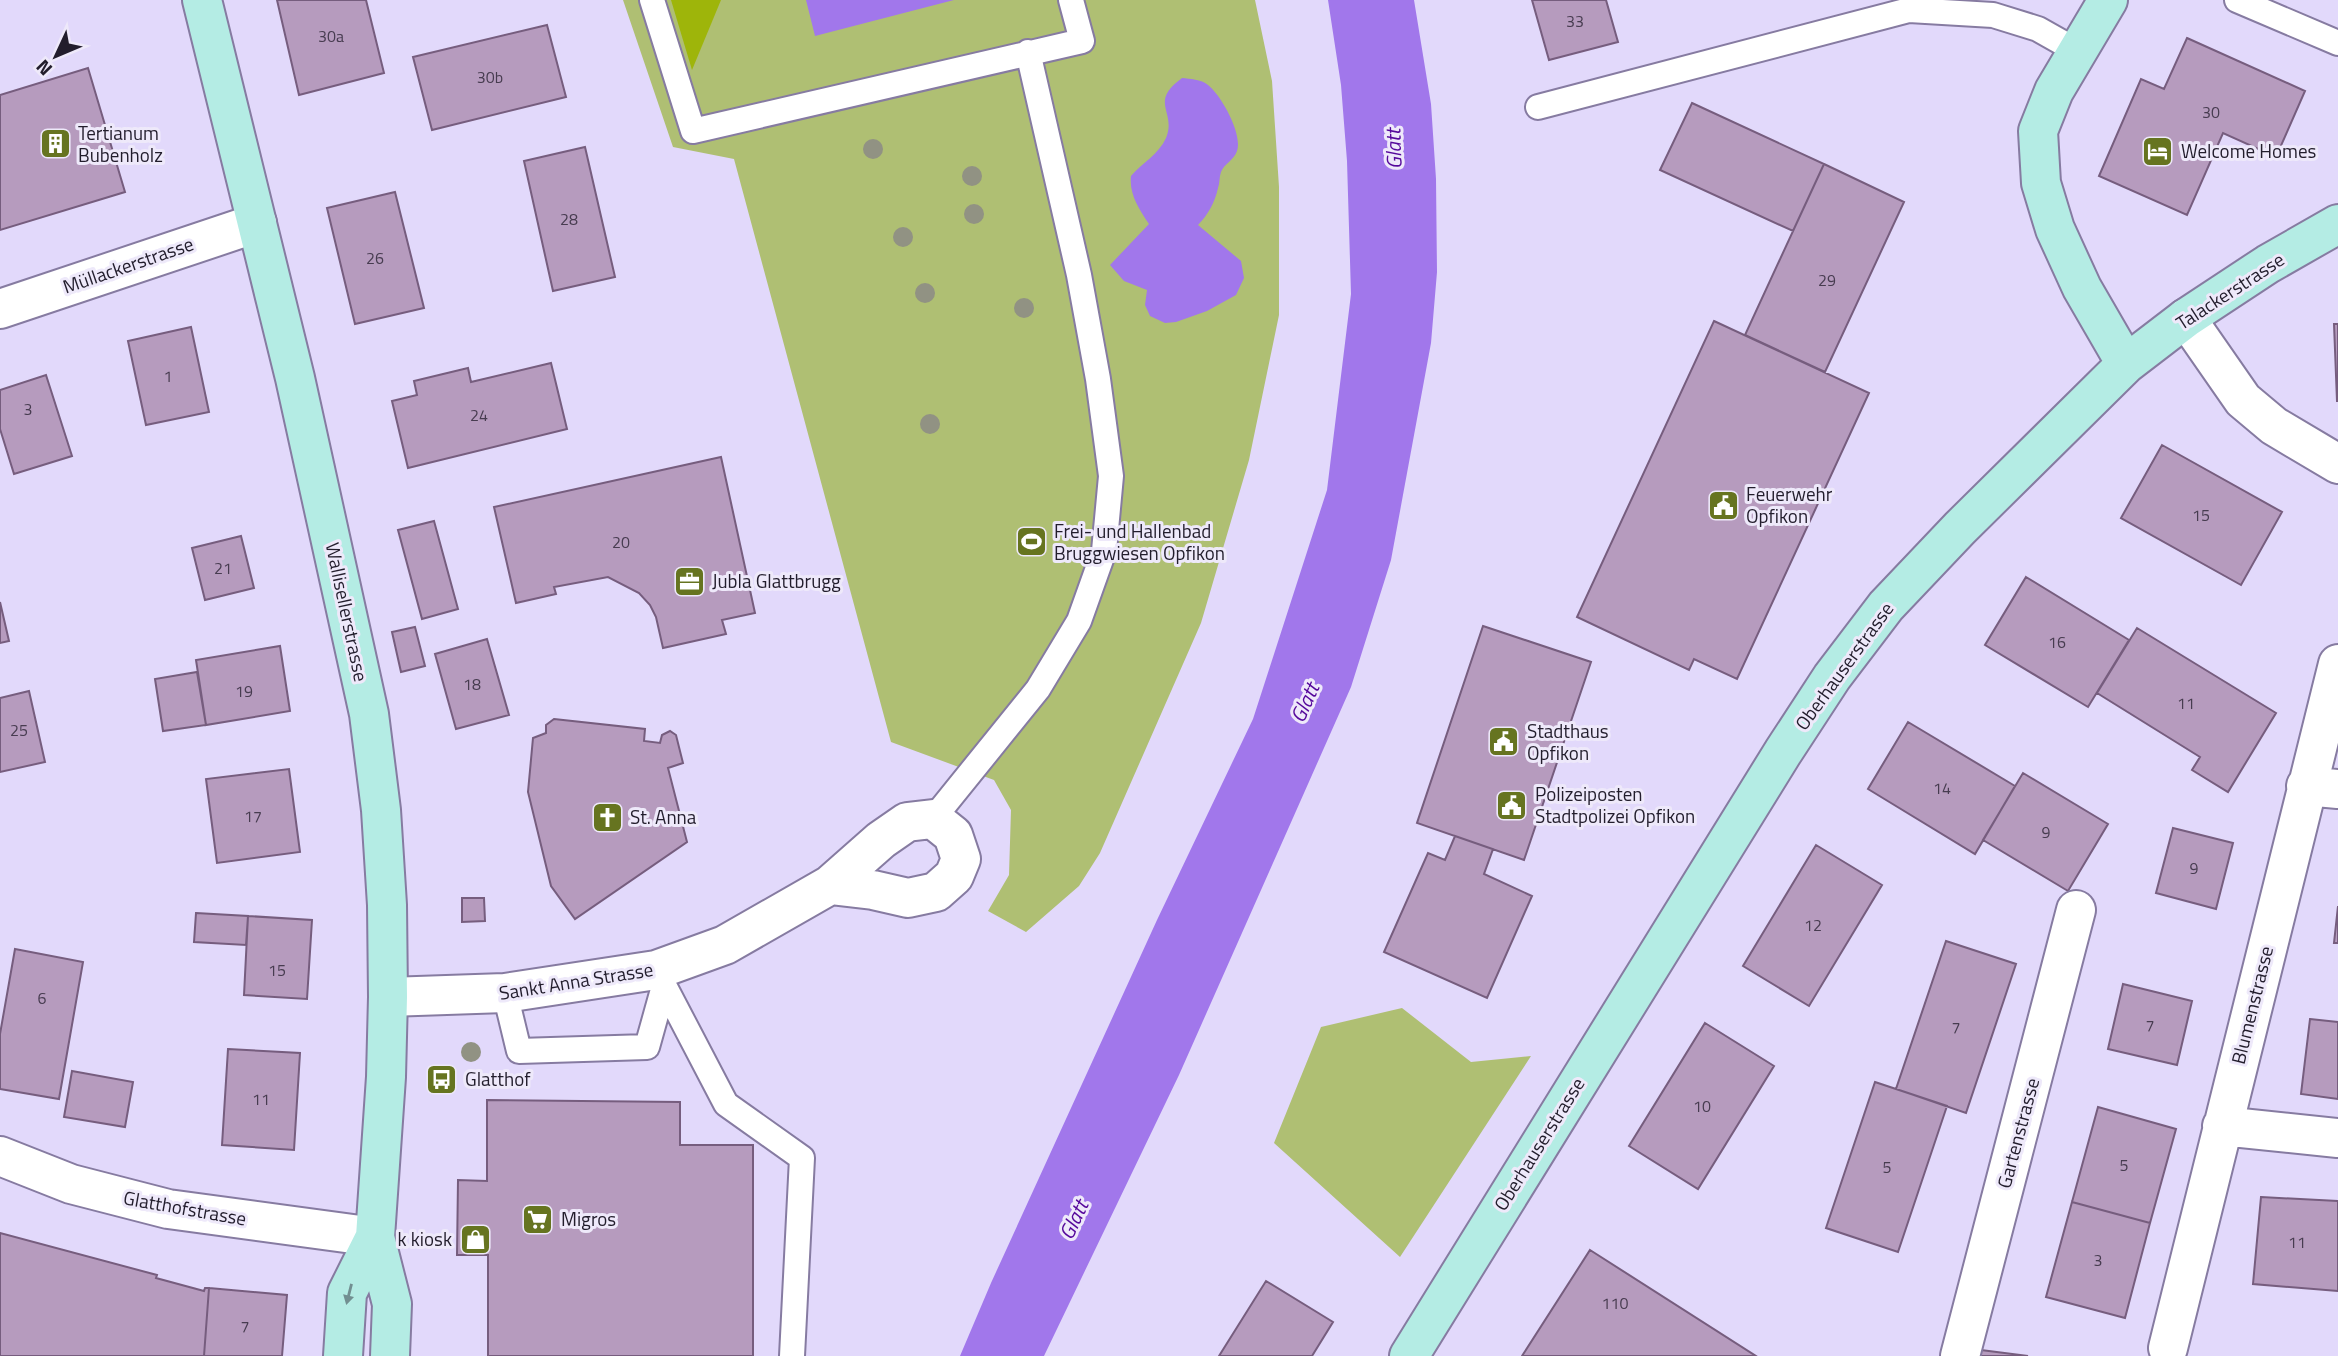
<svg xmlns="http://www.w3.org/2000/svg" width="2338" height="1356" font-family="'Titillium Web',sans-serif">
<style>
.green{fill:#afbf73}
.forest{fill:#9eb50a}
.water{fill:#a177eb}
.building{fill:#b69bbe;stroke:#765d7e;stroke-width:2}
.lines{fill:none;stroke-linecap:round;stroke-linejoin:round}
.lane-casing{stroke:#867ba1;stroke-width:28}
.street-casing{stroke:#867ba1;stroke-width:42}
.secondary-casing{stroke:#867ba1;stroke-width:42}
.lane{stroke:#fff;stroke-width:24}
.street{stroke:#fff;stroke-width:38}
.secondary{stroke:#b4ece4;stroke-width:38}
.tree{fill:#919283}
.oneway{fill:#728f91}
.labels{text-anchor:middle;stroke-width:6;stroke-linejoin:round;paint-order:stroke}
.number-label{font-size:16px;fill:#473c50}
.poi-label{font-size:19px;fill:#221d2c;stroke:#eee9fa;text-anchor:start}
.street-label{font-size:19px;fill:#221d2c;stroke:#eee9fa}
.water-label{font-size:21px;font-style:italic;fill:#55089b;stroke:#eee9fa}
</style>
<rect width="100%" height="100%" fill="#e2d9fb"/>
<!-- green -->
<path class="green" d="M623 0H1255L1272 81 1279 187V315L1249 460 1201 623 1100 853 1079 886 1026 932 988 911 1009 875 1011 810 994 780 891 742 734 159 673 147Z
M1402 1008 1471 1062 1531 1056 1400 1257 1274 1143 1321 1027Z"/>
<!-- forest -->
<path class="forest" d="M671 0H721L692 70Z"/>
<!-- water -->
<path class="water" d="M806 0H954L815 36Z
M1328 0H1414L1431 104 1436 179 1437 272 1431 343 1391 560 1351 687 1179 1075 1044 1356H960L991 1283 1157 920 1253 719 1327 490 1351 294 1347 161 1341 85Z
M1182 78C1190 79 1201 79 1208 85 1221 95 1243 134 1237 151 1234 160 1224 164 1221 172 1219 177 1220 183 1218 188 1215 202 1208 215 1198 225L1241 261 1244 278 1236 295 1207 311 1176 322 1165 323 1150 316 1145 305 1147 290 1124 281 1110 265 1149 224C1139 209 1129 194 1131 176 1142 163 1159 154 1166 138 1177 111 1148 103 1182 78Z"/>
<!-- building -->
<path class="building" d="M277 0H366L384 73 299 95Z
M1532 0H1606L1618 42 1549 60Z
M547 25 566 97 432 130 413 57Z
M2187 38 2305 91 2276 157 2223 133 2187 215 2099 176 2141 79 2164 89Z
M88 68 125 192 0 230V95Z
M1692 103 1824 164 1793 231 1660 170Z
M585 147 615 277 553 291 524 161Z
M1824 164 1904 202 1825 372 1745 335Z
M395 192 424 308 355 324 327 208Z
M1714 321 1869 393 1737 679 1694 659 1689 670 1577 617Z
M2334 324H2338V401H2337Z
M191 327 209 412 146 425 128 341Z
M551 363 567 429 408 468 392 401 417 395 414 381 468 368 471 382Z
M46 375 72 456 14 474 0 429V390Z
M2162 445 2282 512 2241 585 2121 518Z
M721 457 755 613 722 620 726 634 663 648 656 617 650 605 639 593 608 577 554 587 556 594 516 603 494 507Z
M434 521 458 609 422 619 398 530Z
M241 536 254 588 205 600 192 548Z
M2026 577 2129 640 2088 707 1985 645Z
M0 602 9 641 0 643Z
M1483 626 1591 662 1524 860 1417 823Z
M415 627 425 666 401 672 392 632Z
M2137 628 2276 713 2228 792 2192 770 2200 757 2097 693Z
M487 639 509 715 456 729 435 654Z
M280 646 290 711 206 725 196 660Z
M197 672 206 725 163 731 155 679Z
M29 691 45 762 0 772V698Z
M554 719 645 729 644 741 660 743 662 735 670 731 676 735 683 763 668 768 687 842 575 919 551 886 528 792 533 738 546 733V725Z
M1908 722 2015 786 1975 854 1868 789Z
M289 769 300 852 217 863 206 779Z
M2023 773 2108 824 2068 891 1983 840Z
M2173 828 2233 843 2216 909 2156 893Z
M1455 836 1493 849 1484 874 1532 896 1487 998 1384 952 1428 853 1445 860Z
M1816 845 1882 885 1809 1006 1743 966Z
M462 898H484L485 921 462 922Z
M2338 906V943H2334Z
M196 913 248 916 246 945 194 942Z
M248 916 312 920 307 999 244 995Z
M1946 941 2016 964 1966 1113 1896 1089Z
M15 949 83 962 59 1099 0 1089V1034Z
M2123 984 2192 1001 2177 1065 2108 1049Z
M2310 1019 2338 1022V1099L2301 1094Z
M1705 1023 1774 1066 1698 1189 1629 1146Z
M228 1049 300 1053 294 1150 222 1145Z
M72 1071 133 1082 125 1127 64 1117Z
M1875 1082 1947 1106 1898 1252 1826 1228Z
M487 1100 680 1102V1145H753V1356H488V1255H457L458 1180 487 1181Z
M2098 1107 2176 1129 2150 1223 2072 1202Z
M2261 1197 2338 1201V1291L2253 1284Z
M2072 1202 2150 1223 2125 1318 2046 1297Z
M0 1233 157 1275 156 1278 204 1291 205 1288H209L204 1356H0Z
M1590 1250 1756 1356H1522Z
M1266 1281 1333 1322 1312 1356H1219Z
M209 1288 287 1295 282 1356H204Z
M1981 1350 2028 1356H1980Z"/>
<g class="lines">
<defs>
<path id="lane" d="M652 0 693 131 1082 41 1071 0
M2237 0 2338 43
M1538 107 1909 10 1993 15 2038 29 2077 51
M933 819 1038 689 1079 621 1104 551 1111 476 1098 379 1079 275 1028 52
M656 970 726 1104 802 1158 792 1356
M505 993 519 1051 647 1047 664 986"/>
<path id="street" d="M0 309 257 223
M2186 318 2243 400 2274 426 2338 464
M2306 786 2338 789
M388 997 505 993 656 970 725 945 830 885 881 840 907 822 933 819 953 835 961 859 954 876 936 892 908 898 873 890 830 885
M2222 1126 2338 1138
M0 1156 71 1184 168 1209 375 1237
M2168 1348 2338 664
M1960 1356 2076 910"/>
<path id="secondary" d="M202 0 295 378 369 714 381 810 387 905 388 997 386 1077 375 1237 392 1304 390 1356
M2108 0 2054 91 2038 131 2041 183 2055 229 2082 288 2126 364
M343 1356 347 1293 375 1237
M1409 1356 1783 752 1832 677 1886 606 1960 528 2126 364 2186 318 2268 264 2338 224"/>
</defs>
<!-- lane casing -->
<use href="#lane" class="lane-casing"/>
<!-- street casing -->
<use href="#street" class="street-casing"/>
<!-- secondary casing -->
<use href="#secondary" class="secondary-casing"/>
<!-- lane -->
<use href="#lane" class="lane"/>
<!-- street -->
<use href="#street" class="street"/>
<!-- secondary -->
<use href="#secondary" class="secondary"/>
</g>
<!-- trees -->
<g class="tree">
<circle cx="873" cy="149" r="10"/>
<circle cx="972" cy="176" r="10"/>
<circle cx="974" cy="214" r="10"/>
<circle cx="903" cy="237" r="10"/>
<circle cx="925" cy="293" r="10"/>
<circle cx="1024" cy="308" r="10"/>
<circle cx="930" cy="424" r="10"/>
<circle cx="471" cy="1052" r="10"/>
</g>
<!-- one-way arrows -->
<defs><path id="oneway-solid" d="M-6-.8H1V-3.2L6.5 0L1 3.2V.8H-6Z" transform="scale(1.75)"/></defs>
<use class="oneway" href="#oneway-solid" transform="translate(349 1294) rotate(104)"/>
<!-- icons -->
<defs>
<symbol id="building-square" viewBox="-11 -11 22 22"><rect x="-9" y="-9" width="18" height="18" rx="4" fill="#667420" stroke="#eee9fa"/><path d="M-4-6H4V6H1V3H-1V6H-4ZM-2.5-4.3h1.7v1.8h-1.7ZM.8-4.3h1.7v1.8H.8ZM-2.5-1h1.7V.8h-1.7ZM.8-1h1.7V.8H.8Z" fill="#fff"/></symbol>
<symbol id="hotel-square" viewBox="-11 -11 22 22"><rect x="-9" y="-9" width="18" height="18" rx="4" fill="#667420" stroke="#eee9fa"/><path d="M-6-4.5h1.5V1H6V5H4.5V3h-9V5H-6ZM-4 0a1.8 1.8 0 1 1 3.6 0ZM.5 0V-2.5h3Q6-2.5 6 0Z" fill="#fff"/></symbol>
<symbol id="civic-square" viewBox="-11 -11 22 22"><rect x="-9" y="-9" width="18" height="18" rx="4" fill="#667420" stroke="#eee9fa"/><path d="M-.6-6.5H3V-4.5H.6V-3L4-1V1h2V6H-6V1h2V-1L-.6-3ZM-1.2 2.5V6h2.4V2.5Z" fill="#fff"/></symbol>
<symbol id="stadium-square" viewBox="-11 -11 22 22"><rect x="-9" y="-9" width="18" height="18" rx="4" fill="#667420" stroke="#eee9fa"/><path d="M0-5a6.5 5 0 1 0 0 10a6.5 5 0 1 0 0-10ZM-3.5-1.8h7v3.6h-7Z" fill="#fff"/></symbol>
<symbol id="office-square" viewBox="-11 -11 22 22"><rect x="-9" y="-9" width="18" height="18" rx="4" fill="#667420" stroke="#eee9fa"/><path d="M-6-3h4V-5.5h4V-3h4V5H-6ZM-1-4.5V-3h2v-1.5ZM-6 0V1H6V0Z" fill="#fff"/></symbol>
<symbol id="church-square" viewBox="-11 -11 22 22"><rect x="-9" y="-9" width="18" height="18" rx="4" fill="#667420" stroke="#eee9fa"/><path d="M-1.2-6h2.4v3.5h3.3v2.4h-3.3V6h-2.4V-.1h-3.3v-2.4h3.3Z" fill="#fff"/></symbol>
<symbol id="bus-square" viewBox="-11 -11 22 22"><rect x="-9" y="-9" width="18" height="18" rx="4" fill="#667420" stroke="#eee9fa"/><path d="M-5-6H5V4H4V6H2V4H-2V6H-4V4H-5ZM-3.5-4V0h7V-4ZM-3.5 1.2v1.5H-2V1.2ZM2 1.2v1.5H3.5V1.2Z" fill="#fff"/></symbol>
<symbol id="supermarket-square" viewBox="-11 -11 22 22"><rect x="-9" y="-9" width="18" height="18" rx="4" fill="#667420" stroke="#eee9fa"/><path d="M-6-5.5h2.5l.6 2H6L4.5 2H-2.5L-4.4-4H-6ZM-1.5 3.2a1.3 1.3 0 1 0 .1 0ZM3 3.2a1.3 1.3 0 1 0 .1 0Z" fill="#fff"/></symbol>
<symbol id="shop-square" viewBox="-11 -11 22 22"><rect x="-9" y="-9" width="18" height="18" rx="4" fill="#667420" stroke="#eee9fa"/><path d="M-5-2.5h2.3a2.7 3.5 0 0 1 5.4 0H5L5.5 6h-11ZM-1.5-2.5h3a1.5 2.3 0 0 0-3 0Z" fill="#fff"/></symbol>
</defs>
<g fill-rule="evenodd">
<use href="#building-square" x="38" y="126" width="35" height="35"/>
<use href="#hotel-square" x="2140" y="134" width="35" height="35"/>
<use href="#civic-square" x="1706" y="488" width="35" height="35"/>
<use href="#stadium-square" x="1014" y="524" width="35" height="35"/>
<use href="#office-square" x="672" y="564" width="35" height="35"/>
<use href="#civic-square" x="1486" y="724" width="35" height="35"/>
<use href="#civic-square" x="1494" y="788" width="35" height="35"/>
<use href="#church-square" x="590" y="800" width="35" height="35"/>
<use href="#bus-square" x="424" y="1062" width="35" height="35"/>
<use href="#supermarket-square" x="520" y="1202" width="35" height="35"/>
<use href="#shop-square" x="458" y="1222" width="35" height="35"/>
</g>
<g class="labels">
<!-- number labels -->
<g class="number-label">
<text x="1575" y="27">33</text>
<text x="331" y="42">30a</text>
<text x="490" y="83">30b</text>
<text x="2211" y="118">30</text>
<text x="569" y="225">28</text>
<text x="375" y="264">26</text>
<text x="1827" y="286">29</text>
<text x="168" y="382">1</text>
<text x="28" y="415">3</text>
<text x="479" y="421">24</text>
<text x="2201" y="521">15</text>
<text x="621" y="548">20</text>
<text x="223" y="574">21</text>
<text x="2057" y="648">16</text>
<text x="472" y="690">18</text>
<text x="244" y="697">19</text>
<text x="2186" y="709">11</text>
<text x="19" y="736">25</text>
<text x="1942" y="794">14</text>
<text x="253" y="822">17</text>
<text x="2046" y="838">9</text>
<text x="2194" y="874">9</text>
<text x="1813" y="931">12</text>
<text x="277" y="976">15</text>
<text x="42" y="1004">6</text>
<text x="2150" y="1031">7</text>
<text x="1956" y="1033">7</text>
<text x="261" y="1105">11</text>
<text x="1702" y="1112">10</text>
<text x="2124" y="1171">5</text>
<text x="1887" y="1173">5</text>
<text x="2297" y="1248">11</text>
<text x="2098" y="1266">3</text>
<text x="1615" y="1309">110</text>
<text x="245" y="1332">7</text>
</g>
<!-- poi labels -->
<g class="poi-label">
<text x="78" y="140">Tertianum<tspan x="78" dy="22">Bubenholz</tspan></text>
<text x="2181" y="158">Welcome Homes</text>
<text x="1746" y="501">Feuerwehr<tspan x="1746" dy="22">Opfikon</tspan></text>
<text x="1054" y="538">Frei- und Hallenbad<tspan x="1054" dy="22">Bruggwiesen Opfikon</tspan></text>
<text x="712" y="588">Jubla Glattbrugg</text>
<text x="1527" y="738">Stadthaus<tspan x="1527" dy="22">Opfikon</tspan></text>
<text x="1535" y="801">Polizeiposten<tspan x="1535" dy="22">Stadtpolizei Opfikon</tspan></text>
<text x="630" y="824">St. Anna</text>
<text x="465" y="1086">Glatthof</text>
<text x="561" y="1226">Migros</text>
<text x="452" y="1246" text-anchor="end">k kiosk</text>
</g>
<!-- street labels -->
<g class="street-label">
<text transform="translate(128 265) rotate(-19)" y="7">Müllackerstrasse</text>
<text transform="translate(2230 291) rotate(-33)" y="7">Talackerstrasse</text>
<text transform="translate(347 612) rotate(78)" y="7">Wallisellerstrasse</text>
<text transform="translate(1844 666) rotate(-54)" y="7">Oberhauserstrasse</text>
<text transform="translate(576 981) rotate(-9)" y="7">Sankt Anna Strasse</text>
<text transform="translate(2252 1005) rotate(-76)" y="7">Blumenstrasse</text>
<text transform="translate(2018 1133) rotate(-75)" y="7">Gartenstrasse</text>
<text transform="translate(1539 1144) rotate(-58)" y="7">Oberhauserstrasse</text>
<text transform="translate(185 1208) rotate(10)" y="7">Glatthofstrasse</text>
</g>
<!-- water labels -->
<g class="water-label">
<text transform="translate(1394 149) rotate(-92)" y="7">Glatt</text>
<text transform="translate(1305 703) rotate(-66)" y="7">Glatt</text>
<text transform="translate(1074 1220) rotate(-65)" y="7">Glatt</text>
</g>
</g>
<!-- north arrow -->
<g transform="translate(56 56) rotate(226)" stroke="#eee9fa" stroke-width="5" paint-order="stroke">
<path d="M0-5L12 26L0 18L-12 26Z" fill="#221d2c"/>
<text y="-10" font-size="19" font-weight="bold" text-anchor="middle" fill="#221d2c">N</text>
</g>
</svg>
